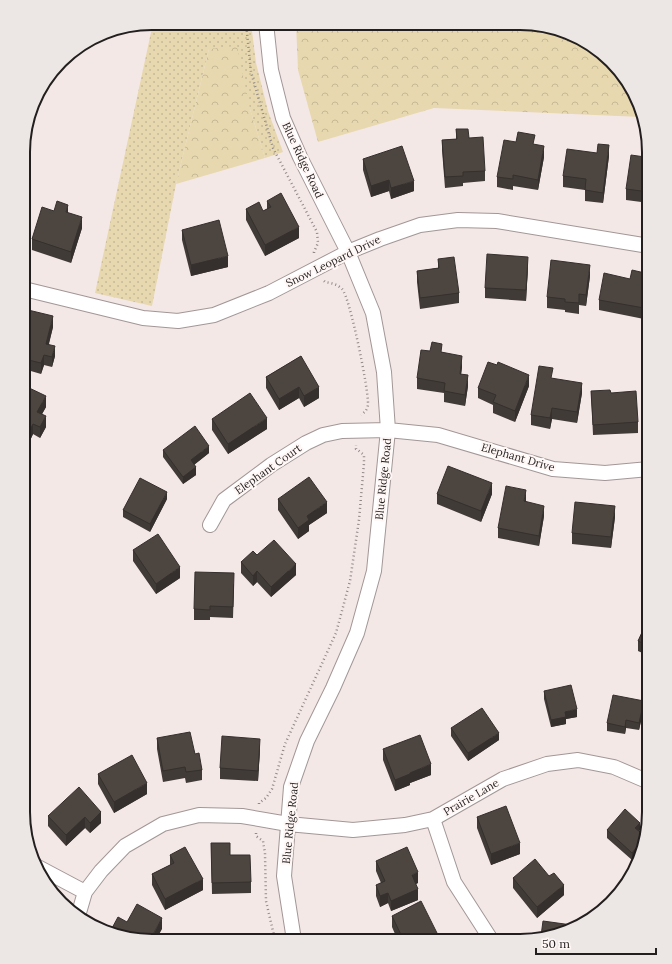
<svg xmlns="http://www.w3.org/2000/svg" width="672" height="964" font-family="Lora,serif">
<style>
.grass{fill:url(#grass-dots)}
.forest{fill:url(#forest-crowns)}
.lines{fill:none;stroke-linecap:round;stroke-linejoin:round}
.street-casing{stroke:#a29796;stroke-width:16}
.path{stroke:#918988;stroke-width:2.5;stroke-dasharray:1 3;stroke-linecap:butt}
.street{stroke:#fff;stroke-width:14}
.wall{fill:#413b37}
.shaded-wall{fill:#35302d}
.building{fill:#4c4540;stroke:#35302d}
.labels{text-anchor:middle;stroke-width:4;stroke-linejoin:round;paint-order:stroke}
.street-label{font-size:11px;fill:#231f1f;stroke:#fef7f6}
.rim{fill:none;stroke:#231f1f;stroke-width:2}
</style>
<defs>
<pattern id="grass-dots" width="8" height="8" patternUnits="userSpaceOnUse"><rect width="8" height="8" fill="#e7d8af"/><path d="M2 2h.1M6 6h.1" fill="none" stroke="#c6b996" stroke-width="1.8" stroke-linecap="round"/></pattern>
<pattern id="forest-crowns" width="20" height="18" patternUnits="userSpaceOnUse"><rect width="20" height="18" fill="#e7d8af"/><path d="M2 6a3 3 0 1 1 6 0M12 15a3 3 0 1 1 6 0" fill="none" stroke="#c6b996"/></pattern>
</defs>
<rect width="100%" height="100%" fill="#f4e8e7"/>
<!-- grass -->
<path class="grass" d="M153 23H251L256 63 268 111 283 152 265 158 250 109 209 49 176 184 152 306 95 293Z"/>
<!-- forest -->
<path class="forest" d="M296 23 537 24 598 50 636 95 641 117 434 108 318 142 298 70Z
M237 46 250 109 265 158 176 184 209 49Z"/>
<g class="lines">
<defs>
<path id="street" d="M266 23 271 70 283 118 300 157 348 252 373 313 384 372 388 430 374 571 357 633 333 688 307 741 291 787 284 876 294 940
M24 289 143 318 178 321 214 315 269 293 348 252 380 239 420 225 458 220 497 221 649 246
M210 525 224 500 271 465 306 443 323 435 342 431 388 430 438 435 553 469 605 473 649 469
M433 819 454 882 490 938
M36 866 85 892
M78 916 85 892 101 871 125 846 163 824 199 815 242 816 288 824 353 830 405 825 433 819 503 779 547 764 578 760 614 767 649 782"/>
</defs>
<!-- street casing -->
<use href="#street" class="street-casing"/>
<!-- path -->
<path class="path" d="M246 23 251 72 273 148 317 232 318 243 314 252V254
M324 281 325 282C331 283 337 284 342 289 350 297 369 391 368 405 367 410 365 412 361 415
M259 804V803L266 798 272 789 285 744 336 633 350 581 359 520 364 463V455L359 451 356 449V445
M256 833V836L263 841 265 853 266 901 275 940"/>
<!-- street -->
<use href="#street" class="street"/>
</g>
<!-- wall -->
<path class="wall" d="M456 129 469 138 485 171V181L463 183V186L445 188 442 150V140L456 139Z
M535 145 544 157 538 190 513 186V190L497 187V177Z
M609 156 603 203 585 201V190L563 187V176Z
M363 159 414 191 391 199 389 191 371 197 363 170Z
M645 162 649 163V212V203L626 200V189Z
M267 201 299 238 265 256 246 220V209L263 211 267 209Z
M54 211 68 213 82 228 71 263 32 250V239Z
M182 230 228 267 191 276 182 240Z
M438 259 459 293V303L420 309 417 282V271L438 268Z
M528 267 526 301 485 298V288Z
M649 274 644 319 599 310V300L630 279Z
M590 276 586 306 579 305V314L565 312V310L547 308V297Z
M24 312 53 327 49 344 55 356 52 367 44 365 41 374 24 369Z
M430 351 442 352 462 367 461 374 468 386 465 406 444 402V393L417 389V378Z
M301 356 319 398 304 407 299 398 279 410 266 388V377Z
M553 378 582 393 577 423 552 419 550 429 531 425V415Z
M529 386 515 422 493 413V405L478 398V388Z
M24 389 46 407 42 414 46 427 40 438 33 434 28 445 24 443Z
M591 391 611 393 638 422V433L593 435Z
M212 419 267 429 228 454 212 430Z
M163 450 209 453 194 465 196 475 183 484 163 457Z
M437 494H492L481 522 437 504Z
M167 499 150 532 123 517V510Z
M278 499 327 513 309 525V531L298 539 278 510Z
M526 502 544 516 539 546 498 538V528Z
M615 517 611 548 572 544V533Z
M133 550 180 578 156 594 133 561Z
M257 555 296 575 271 597 257 582 253 586 241 573V562Z
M234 584 233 618 210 617V620H194V609Z
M649 609V656L638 651V641L646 624V616Z
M544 691 577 717 566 719V724L551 727 544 699Z
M644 708 639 730 626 728 625 734 607 731V723Z
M451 728 499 740 468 761 451 736Z
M157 738 195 754 202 770V780L186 783 185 778 163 782 157 749Z
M260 749 258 781 220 779V768Z
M383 749 431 775 410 783V785L395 791 383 760Z
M98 774 147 794 114 813 98 784Z
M101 812V823L90 833 85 828 66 846 48 826V816Z
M477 817 520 854 491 865 477 828Z
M607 830H640L639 831 644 835 637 855 632 860 607 838Z
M211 843 251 882V893L212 894Z
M170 855 203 890 165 910 152 885V874L170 865Z
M376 861 418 883 415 884 418 900 391 911 388 903 380 907 376 896V885L381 883 376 871Z
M549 876 564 895 537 918 513 888V878Z
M392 916 440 941H398L392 927Z"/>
<!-- shaded-wall -->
<path class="shaded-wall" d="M609 145V156L603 203V193Z
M544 146V157L538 190V180Z
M389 180V191L371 197V186Z
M414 181V191L391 199V188Z
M68 205V216L66 212Z
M82 217V228L71 263V252Z
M299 227V238L265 256V245Z
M228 256V267L191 276V265Z
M528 257V267L526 301V290Z
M590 265V276L586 306V295Z
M649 282V292L644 319V308Z
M53 316V327L46 354V344Z
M55 346V356L52 367V357Z
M44 355V365L41 374V363Z
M462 356V367L460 384V374Z
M468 375V386L465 406V395Z
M529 375V386L515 422V411Z
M582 383V393L577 423V412Z
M299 387V398L279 410V399Z
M319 387V398L304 407V396Z
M46 396V407L37 423V412Z
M552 408V419L550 429V418Z
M46 416V427L40 438V427Z
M267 418V429L228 454V444Z
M33 424V434L28 445V434Z
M209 446V453L191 467V460Z
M196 467V475L183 484V477Z
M492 483V494L481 522V511Z
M526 490V501L524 512V501Z
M167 492V499L150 532V524Z
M327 502V513L309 525V531L298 539V528L307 516Z
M544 506V516L539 546V536Z
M615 506V517L611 548V537Z
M296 564V575L271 597V587Z
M180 567V578L156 594V584Z
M257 571V582L253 586V576Z
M644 701V708L639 730V723Z
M577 709V717L566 719V724L551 727V720L565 712Z
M626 720V728L625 734V727Z
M499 733V740L468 761V753Z
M260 739V749L258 781V771Z
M431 764V775L410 783V785L395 791V780L410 773Z
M147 783V794L114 813V802Z
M101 812V823L90 833V823Z
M85 817V828L66 846V835Z
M640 823V830L635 835V828Z
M641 842 637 855 632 860V853Z
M520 843V854L491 865V854Z
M418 872V883L412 886V875Z
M203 879V890L165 910V899Z
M564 885V895L537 918V907Z
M418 889V900L391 911V901Z
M388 893V903L380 907V896Z
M162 918V929L156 940H150Z"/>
<!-- building -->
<path class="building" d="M456 129H468L469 138 483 137 485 171 463 172V176L445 177 442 140 457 139Z
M518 132 535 135 533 144 544 146 538 180 513 175V179L497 177 504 140 516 142Z
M598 144 609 145 603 193 585 190 586 179 563 176 567 149 597 153Z
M402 146 414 181 391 188 389 180 371 186 363 159Z
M631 155 645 157V162L649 163V192L626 189Z
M281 193 299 227 265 245 246 209 259 202 263 211 271 207 267 201Z
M57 201 68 205 66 212 82 217 71 252 32 239 42 207 54 211Z
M219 220 228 256 191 265 182 230Z
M487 254 528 257 526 290 485 288Z
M454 257 459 293 420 298 417 271 439 268 438 259Z
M551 260 590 265 586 295 579 294V303L565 302V299L547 297Z
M632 270 649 274V282L644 308 599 300 604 273 630 279Z
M24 309 53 316 46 344 55 346 52 357 44 355 41 363 24 359Z
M432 342 442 344 441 352 462 356 460 374 468 375 465 395 444 391 445 383 417 378 421 350 430 351Z
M301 356 319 387 304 396 299 387 279 399 266 377Z
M488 362 497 365 498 362 529 375 515 411 493 402 496 395 478 388Z
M539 366 553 368 551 378 582 383 577 412 552 408 550 418 531 415Z
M25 386 46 396 37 412 46 416 40 427 33 424 28 434 24 432V389Z
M610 390 611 393 636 391 638 422 593 425 591 391Z
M250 393 267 418 228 444 212 419Z
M195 426 209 446 191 460 196 467 183 477 163 450Z
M448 466 492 483 481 511 437 494Z
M309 477 327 502 307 516 309 520 298 528 278 499Z
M140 478 167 492 150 524 123 510Z
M506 486 526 490 524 501 544 506 539 536 498 528Z
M575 502 615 506 611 537 572 533Z
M158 534 180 567 156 584 133 550Z
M274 540 296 564 271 587 257 571 253 576 241 562 253 551 257 555Z
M195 572 234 573 233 607 210 606V610L194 609Z
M649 609V617L646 616Z
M649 617V646L638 641Z
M571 685 577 709 565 712 566 717 551 720 544 691Z
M613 695 644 701 639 723 626 720 625 727 607 723Z
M482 708 499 733 468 753 451 728Z
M190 732 195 754 199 753 202 770 186 772 185 767 163 771 157 738Z
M420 735 431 764 410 773V774L395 780 383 749Z
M222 736 260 739 258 771 220 768Z
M132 755 147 783 114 802 98 774Z
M79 787 101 812 90 823 85 817 66 835 48 816Z
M506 806 520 843 491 854 477 817Z
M625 809 640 823 635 828 644 835 641 842 632 853 607 830Z
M211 843H230V855H250L251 882 212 883Z
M185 847 203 879 165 899 152 874 174 863 170 855Z
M407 847 418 872 412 875 418 889 391 901 388 893 380 896 376 885 385 881 376 861Z
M535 859 549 876 554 873 564 885 537 907 513 878Z
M421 901 440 939 437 941H404L392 916Z
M137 904 162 918 150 940H136L111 930 118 917 127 922Z
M543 921 579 926 577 928 541 936Z"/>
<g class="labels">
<!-- street labels -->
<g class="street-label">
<text transform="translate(303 160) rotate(65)" y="4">Blue Ridge Road</text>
<text transform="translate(333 261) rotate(-26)" y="4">Snow Leopard Drive</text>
<text transform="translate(518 457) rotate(16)" y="4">Elephant Drive</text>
<text transform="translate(268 469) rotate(-35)" y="4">Elephant Court</text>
<text transform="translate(383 479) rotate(-84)" y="4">Blue Ridge Road</text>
<text transform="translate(471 797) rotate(-30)" y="4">Prairie Lane</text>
<text transform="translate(290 823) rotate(-84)" y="4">Blue Ridge Road</text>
</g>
</g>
<!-- crop -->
<path d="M0 0H672V964H0ZM152 30H520A122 122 0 0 1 642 152V812A122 122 0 0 1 520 934H152A122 122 0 0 1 30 812V152A122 122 0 0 1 152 30Z" fill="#ece6e5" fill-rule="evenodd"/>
<path class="rim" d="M152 30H520A122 122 0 0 1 642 152V812A122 122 0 0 1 520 934H152A122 122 0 0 1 30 812V152A122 122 0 0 1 152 30Z"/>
<!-- scale -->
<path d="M536 948v6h120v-6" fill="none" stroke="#231f1f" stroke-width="2"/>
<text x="542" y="948" font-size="12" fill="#231f1f" stroke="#fef7f6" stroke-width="3" paint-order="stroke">50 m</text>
</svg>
